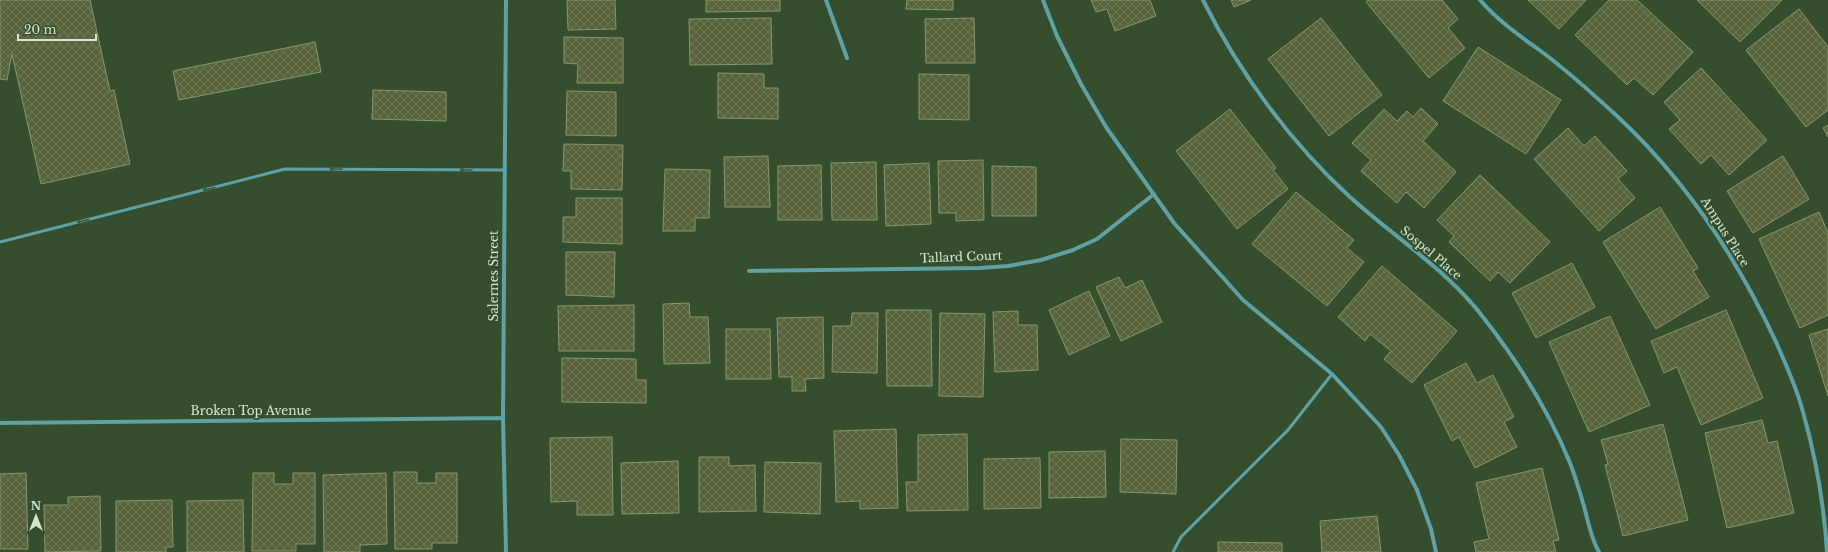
<svg xmlns="http://www.w3.org/2000/svg" width="1828" height="552" font-family="'Libre Baskerville',serif">
<style>
.building{fill:url(#building-cross-hatch);stroke:#8b956b}
.lines{fill:none;stroke-linecap:round;stroke-linejoin:round}
.service{stroke:#5fa1a4;stroke-width:3}
.minor{stroke:#5fa1a4;stroke-width:4}
.oneway{stroke:#3b5a40}
.labels{text-anchor:middle;stroke-width:3.5;stroke-linejoin:round;paint-order:stroke}
.street-label{font-size:12px;fill:#d6e5d2;stroke:#354e2e}
</style>
<defs>
<pattern id="building-cross-hatch" width="8" height="8" patternUnits="userSpaceOnUse"><rect width="8" height="8" fill="#59633b"/><path d="M0 0l8 8M0 8l8-8" fill="none" stroke="#707956"/></pattern>
</defs>
<rect width="100%" height="100%" fill="#354e2e"/>
<!-- building -->
<path class="building" d="M0 0H90L110 91 114 90 130 164 41 184 12 54 7 80 0 79Z
M567 0H615L616 29 568 30Z
M706 0H780V11L706 12Z
M907 0H953V10L906 9Z
M1091 0H1150L1156 16 1115 31 1107 9 1096 12Z
M1231 0H1251L1234 7Z
M1368 0H1442L1458 19 1448 28 1465 48 1429 78 1366 2Z
M1528 0H1586L1559 29Z
M1609 0H1637L1693 52 1653 95 1634 78 1627 85 1575 35Z
M1697 0H1782L1740 42Z
M1799 9 1828 47V110L1806 127 1746 50Z
M771 18 772 64 690 65 689 19Z
M974 18 975 63H926L925 19Z
M1321 18 1382 95 1329 136 1268 59Z
M564 37 623 38V83H577L578 64 564 63Z
M315 42 321 72 179 100 173 71Z
M1478 47 1561 100 1526 154 1443 101Z
M1701 68 1767 140 1729 175 1711 155 1701 164 1669 129 1680 120 1664 102Z
M718 73 764 74V88H778V119L718 118Z
M919 74 969 75V120L919 119Z
M373 90 446 92V121L372 119Z
M567 91 616 92V136L566 135Z
M1421 108 1438 124 1423 141 1456 172 1424 208 1406 192 1397 203 1361 171 1371 160 1352 143 1384 109 1397 121 1407 111 1413 117Z
M1230 109 1276 168 1273 170 1288 189 1237 229 1176 151Z
M1828 125V137L1823 128Z
M1568 128 1584 146 1595 136 1627 171 1618 179 1635 198 1599 231 1534 159Z
M564 144 623 145 622 190 571 189V171H563Z
M768 156 770 207H725L724 157Z
M1783 156 1809 199 1753 233 1727 191Z
M983 160 984 220 956 221V213H939L938 161Z
M876 162 877 220H832L831 163Z
M929 163 931 224 886 226 884 165Z
M821 165 822 220H778V166Z
M992 166 1036 167V216H992Z
M665 169 710 170 709 218H695V231H663Z
M1480 175 1550 242 1510 283 1498 272 1490 281 1449 242 1454 236 1437 220Z
M1296 192 1354 240 1347 248 1364 262 1327 306 1252 244Z
M576 198H622V244L563 242V217H576Z
M1660 207 1698 268 1693 271 1709 297 1656 329 1603 242Z
M1819 212 1828 233V315L1800 328 1759 239Z
M566 252H615L614 297 566 295Z
M1572 263 1595 307 1536 338 1512 293Z
M1382 266 1457 331 1412 383 1384 359 1391 351 1370 334 1365 341 1338 317Z
M1119 277 1125 288 1142 280 1162 322 1121 341 1096 287Z
M1089 291 1110 336 1069 355 1049 310Z
M689 303 690 317H708L710 363 664 364 663 304Z
M634 305V351H559L558 306Z
M886 310H931L932 386H887Z
M1726 310 1763 398 1701 425 1677 367 1664 373 1651 341Z
M1018 311V325H1037L1038 370 995 372 993 312Z
M852 313H878L877 373 832 372 833 326H851Z
M940 313 985 314 983 397 939 396Z
M1610 316 1650 405 1589 432 1549 342Z
M823 317 824 378 805 379 806 391H792V377H779L777 318Z
M726 329H770L771 379H726Z
M1828 329V396L1809 335Z
M562 358 636 359V380H646V403L562 402Z
M1466 363 1477 383 1493 375 1514 417 1504 422 1517 447 1475 468 1459 437 1452 441 1424 385Z
M1762 420 1768 443 1777 441 1794 513 1727 528 1705 433Z
M1663 424 1688 520 1623 536 1605 465 1608 464 1601 440Z
M896 429 898 508 860 509V501L836 502 834 431Z
M967 434 968 510 907 511 906 482H918V435Z
M612 437 613 515H577V501L551 502 550 438Z
M1121 439 1177 440 1176 494 1120 492Z
M1105 451 1106 497 1049 498V452Z
M699 457H729V466L755 465 756 511 699 512Z
M1040 458 1041 508 984 509V459Z
M678 461 679 513 622 514 621 463Z
M765 462 821 463 820 514 764 512Z
M1542 468 1559 540 1553 541 1556 552H1476L1474 542 1489 539 1476 483Z
M394 472H417V483H436V473H457V543H432V549H395Z
M26 473 28 549H0V474Z
M253 473H274V484H293V473H315V544H296V551H252Z
M386 473 387 544 360 545V552H324L323 475Z
M100 496 101 551 45 552 44 505H68V497Z
M172 500 173 547H166V552H116V501Z
M243 500 244 552H187V501Z
M1377 516 1381 552H1322L1320 521Z
M1218 542 1282 543V552H1218Z"/>
<g class="lines">
<!-- service -->
<path class="service" d="M0 242 285 169 505 170
M1173 552 1181 537 1288 430 1332 374"/>
<!-- minor -->
<path class="minor" d="M506 0 503 418 506 552
M826 0 847 58
M1043 0 1057 36 1081 84 1106 127 1174 223 1243 300 1332 374 1381 427 1399 455 1417 490 1431 529 1436 552
M1203 0C1239 72 1290 142 1350 197 1394 237 1446 269 1483 317 1518 362 1549 411 1570 463 1575 476 1579 489 1583 503 1588 519 1590 537 1599 552
M1480 0C1498 21 1520 36 1542 52 1569 72 1593 94 1617 116 1686 180 1737 258 1776 342 1786 365 1797 388 1803 412 1816 458 1824 504 1827 552
M749 271 980 268 1008 266 1041 260 1073 250 1097 239 1154 194
M0 423 503 418"/>
</g>
<!-- one-way arrows -->
<defs><path id="oneway-shaft" d="M-6 0H5M1.5-3L5.5 0L1.5 3" fill="none" stroke-width="1.6" stroke-linecap="round" stroke-linejoin="round"/></defs>
<g class="oneway">
<use href="#oneway-shaft" transform="translate(336 169) rotate(-180)"/>
<use href="#oneway-shaft" transform="translate(466 170) rotate(-180)"/>
<use href="#oneway-shaft" transform="translate(209 189) rotate(166)"/>
<use href="#oneway-shaft" transform="translate(83 221) rotate(166)"/>
</g>
<g class="labels">
<!-- street labels -->
<g class="street-label">
<text transform="translate(1725 232) rotate(58)" y="4">Ampus Place</text>
<text transform="translate(1431 253) rotate(40)" y="4">Sospel Place</text>
<text transform="translate(961 257) rotate(-2)" y="4">Tallard Court</text>
<text transform="translate(494 276) rotate(-90)" y="4">Salernes Street</text>
<text x="251" y="415">Broken Top Avenue</text>
</g>
</g>
<!-- north arrow -->
<g transform="translate(36 516)" stroke="#354e2e" stroke-width="3" paint-order="stroke">
<path d="M0-3L7 15L0 10L-7 15Z" fill="#d6e5d2"/>
<text y="-6" font-size="11" font-weight="bold" text-anchor="middle" fill="#d6e5d2">N</text>
</g>
<!-- scale -->
<path d="M18 34v6h78v-6" fill="none" stroke="#d6e5d2" stroke-width="2"/>
<text x="24" y="34" font-size="12" fill="#d6e5d2" stroke="#354e2e" stroke-width="3" paint-order="stroke">20 m</text>
</svg>
